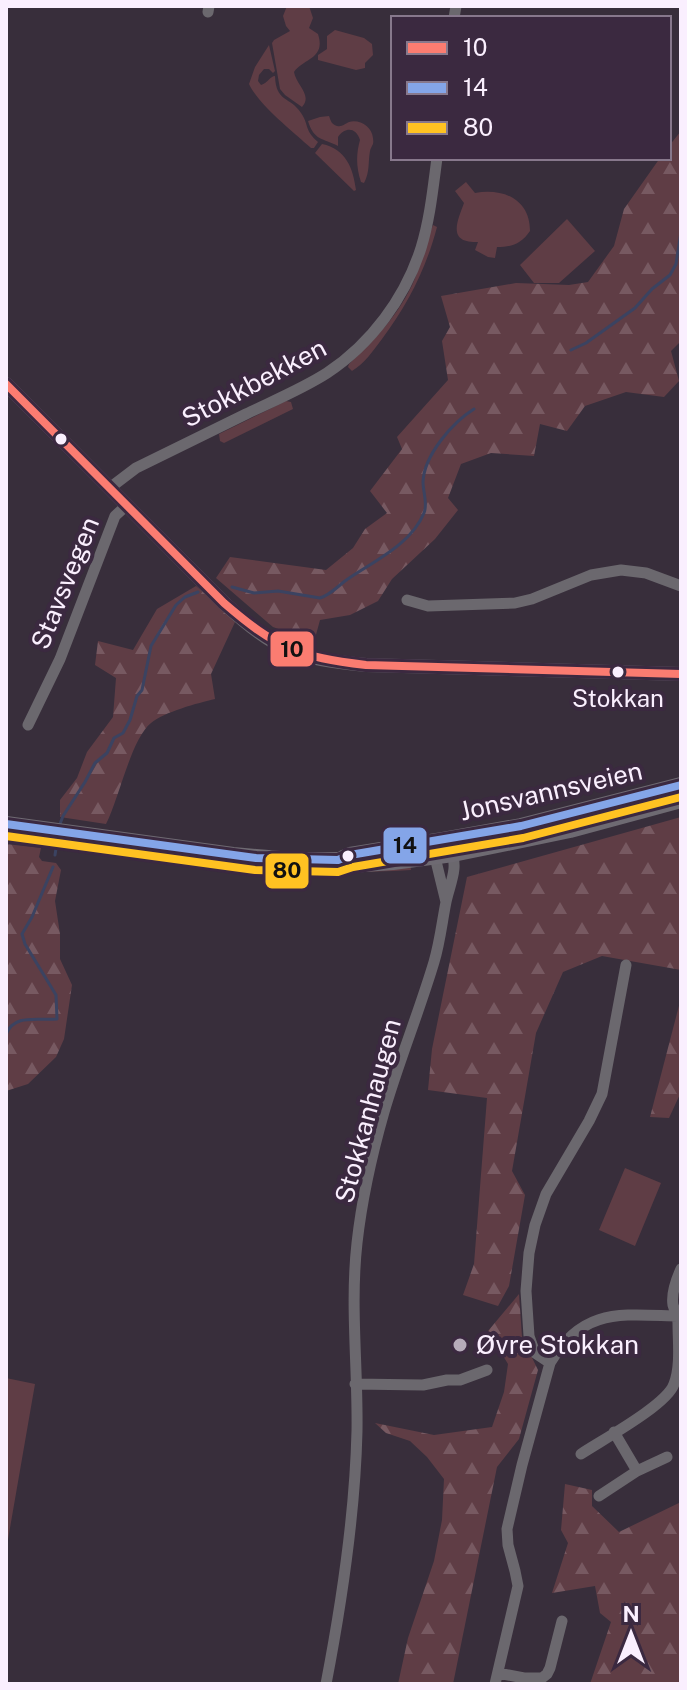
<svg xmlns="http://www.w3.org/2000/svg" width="687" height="1690" font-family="'Public Sans',sans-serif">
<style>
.green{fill:#5f3d45}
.forest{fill:url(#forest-firs)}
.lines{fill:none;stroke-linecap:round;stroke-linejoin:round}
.stream{stroke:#3b4361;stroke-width:3}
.minor{stroke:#6b686e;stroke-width:11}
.tertiary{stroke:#6b686e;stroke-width:14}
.secondary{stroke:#6e6a72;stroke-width:16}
.bus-1-casing{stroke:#3b2940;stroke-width:14}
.bus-2-casing{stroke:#3b2940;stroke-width:14}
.bus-3-casing{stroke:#3b2940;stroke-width:14}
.bus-1{stroke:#fb7c71;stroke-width:8}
.bus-2{stroke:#84a5e8;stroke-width:8}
.bus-3{stroke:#ffc222;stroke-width:8}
.bus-dot{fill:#faeffe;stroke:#3b2940;stroke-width:3}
.poi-dot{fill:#b6abba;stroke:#3b2940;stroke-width:3}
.labels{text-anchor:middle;stroke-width:8;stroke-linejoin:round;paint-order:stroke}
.bus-label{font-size:24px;fill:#faeffe;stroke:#3b2940}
.street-label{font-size:26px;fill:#faeffe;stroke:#3b2940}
.poi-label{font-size:26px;fill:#faeffe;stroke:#3b2940;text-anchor:start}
.line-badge{stroke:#3b2940;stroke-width:3}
.pale-badge-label{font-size:22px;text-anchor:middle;font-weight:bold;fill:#111}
</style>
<defs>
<pattern id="forest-firs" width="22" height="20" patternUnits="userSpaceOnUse" patternTransform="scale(2)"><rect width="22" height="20" fill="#5f3d45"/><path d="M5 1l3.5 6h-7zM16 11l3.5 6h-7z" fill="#775961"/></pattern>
</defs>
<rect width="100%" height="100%" fill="#382e3b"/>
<!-- green -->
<path class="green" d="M287 6H309L313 18 309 28 318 34C326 59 304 58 294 72 296 85 313 95 302 107L285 95 280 89 272 43 274 40 290 31 286 26 283 16Z
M335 30 364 38 372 44 373 55 365 63V68L356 70 318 60V55L327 49V36Z
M269 45 275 71 273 73 269 69H264L259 75 258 81 261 85C268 83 270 76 275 76 276 103 290 96 301 113 309 124 304 130 318 142L314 148H311C293 132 258 104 249 84L255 67Z
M329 116C331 121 331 124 337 126 343 127 344 124 349 122 360 119 372 127 373 138 374 146 372 144 370 151 368 162 370 172 364 183L361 182C356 167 356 154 360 140 356 127 345 127 338 137V146C323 138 314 141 308 121L320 117Z
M322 144C346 149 353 168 356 190L354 191 315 153Z
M466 182 475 193C503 188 530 199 530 231 521 244 512 247 497 247L495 258 488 257 475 250 478 242C447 243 457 222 464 203L455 191Z
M567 219 595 251 559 283H534L520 265Z
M433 225 437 227C426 269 408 304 382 339 373 351 364 364 352 371L348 367 349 364C377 338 404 309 417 273 423 257 426 240 433 225Z
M286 401 291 402 293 409 224 443 220 441 219 434Z
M87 843 246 863 310 868 410 863 411 870C328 875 247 871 165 858 139 853 113 850 87 843Z
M625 1168 661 1183 635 1246 599 1230Z
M6 1378 35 1384 6 1551Z"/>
<!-- forest -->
<path class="forest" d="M681 131V341L671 351 679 381 664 397 626 392 585 406 567 431 540 424 534 456 491 453 461 464 448 498 458 510 435 539 392 579 378 601 350 615 320 620 314 642 273 627 216 578 230 557 326 570 353 548 365 529 387 513 370 491 402 449 397 437 448 380 442 341 450 327 441 296 516 283 569 285 588 282 614 246 624 209 660 158H669V146Z
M196 586 221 607 235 622 211 674 215 699C198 703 164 712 151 723 131 739 119 799 106 824L60 817V800L77 778 87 752 113 717 116 678 95 665 98 641 133 650 157 609Z
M681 817V970L602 956 563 972 536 1033 512 1171 525 1195 509 1286 498 1306 463 1295 474 1264 487 1098 428 1090 432 1049 467 877Z
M6 844 41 848 39 857 42 861 56 863 61 870 55 901 60 934V959L72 985 64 1039 56 1057 28 1084 6 1091Z
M681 998V1092L669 1118 650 1117Z
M519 1294 522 1337 538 1370 519 1439 497 1467 453 1684H398L408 1638 434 1561 442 1520 444 1479 427 1457 410 1441 386 1433 375 1423 434 1435 492 1427 504 1392 508 1364 488 1331Z
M565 1484 592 1490V1506L619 1532 681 1502V1684H590L611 1622 600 1613 595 1586 552 1593 568 1543 561 1530Z"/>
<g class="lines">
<!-- stream -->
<path class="stream" d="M571 350 586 343 635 308 652 289 670 275 676 264 681 232
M232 587 254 593 278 591 320 598C330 595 337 587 345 581 372 562 411 545 424 513 428 504 423 492 423 482 424 455 453 422 474 409
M60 824 63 816 85 782 95 763 107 753 114 738 123 733 130 720 137 696 142 690 151 646 176 605 185 597 198 592
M55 855 58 836
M6 1035C13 1013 39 1021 57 1019L56 995 25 944 22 934 32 917 53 867"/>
<!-- minor -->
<path class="minor" d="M208 12 209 6
M454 18 456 6
M111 487 136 468C173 450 209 432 246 414 273 401 302 389 327 373 371 344 405 298 421 248 430 219 433 188 437 158
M407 600 428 606 515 603 532 599 591 575 621 570 646 573 681 586
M28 725 60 659 115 516 127 505
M437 852 435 857 446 902
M550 1363 535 1353 529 1336 526 1291 529 1253 535 1225 546 1194 589 1121 602 1094 626 965
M355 1384 423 1385 447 1380H460L487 1370
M614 1432 637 1471
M581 1454C602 1440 667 1405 674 1384 681 1366 678 1342 678 1323 678 1315 675 1312 673 1305 671 1293 676 1280 681 1269
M599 1496 637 1471 667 1457
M498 1673 524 1678H542L547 1674 550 1668 562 1621
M326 1684C342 1601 355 1516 357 1431 358 1368 350 1305 357 1243 362 1198 372 1154 384 1112 399 1061 419 1012 434 962 440 942 442 922 446 902 449 886 460 866 450 850
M495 1684 518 1586 515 1571 508 1545 507 1529 522 1465 550 1363C584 1306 622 1315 681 1316"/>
<!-- tertiary -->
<path class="tertiary" d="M6 384 224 603C277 651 295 658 366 665L681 674"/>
<!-- secondary -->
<path class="secondary" d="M6 824 233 855 292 860H338L350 865 393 862 453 854 570 830 681 800
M343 858 350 855 443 840 521 826 681 785"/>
<defs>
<path id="bus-1" d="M6 384 224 603C276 648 298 657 366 665L681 674"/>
<path id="bus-2" d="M6 824 256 858 338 860 350 855 521 826 681 785"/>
<path id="bus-3" d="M6 836 255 870 338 872 353 867 523 838 681 797"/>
</defs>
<!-- bus-1 casing -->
<use href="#bus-1" class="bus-1-casing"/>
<!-- bus-2 casing -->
<use href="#bus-2" class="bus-2-casing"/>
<!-- bus-3 casing -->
<use href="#bus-3" class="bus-3-casing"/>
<!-- bus-1 -->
<use href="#bus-1" class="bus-1"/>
<!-- bus-2 -->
<use href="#bus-2" class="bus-2"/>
<!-- bus-3 -->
<use href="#bus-3" class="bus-3"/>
</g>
<!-- markers -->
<g class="bus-dot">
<circle cx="61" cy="439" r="7"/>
<circle cx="618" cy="672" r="7"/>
<circle cx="348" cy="856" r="7"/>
</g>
<circle class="poi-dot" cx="460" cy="1345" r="8"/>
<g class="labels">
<!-- bus labels -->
<g class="bus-label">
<text x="618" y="707">Stokkan</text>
</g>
<!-- street labels -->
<g class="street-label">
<text transform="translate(254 383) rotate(-28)" y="9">Stokkbekken</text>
<text transform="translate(65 583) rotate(-68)" y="9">Stavsvegen</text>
<text transform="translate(551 791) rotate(-13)" y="9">Jonsvannsveien</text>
<text transform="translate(368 1111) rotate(-75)" y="9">Stokkanhaugen</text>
</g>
<!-- poi labels -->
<g class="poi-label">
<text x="476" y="1354">Øvre Stokkan</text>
</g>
</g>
<g class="line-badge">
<rect x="269" y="630" width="46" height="38" rx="8" fill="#fb7c71"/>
<rect x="382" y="826" width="46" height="39" rx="8" fill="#84a5e8"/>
<rect x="264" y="852" width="46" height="38" rx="8" fill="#ffc222"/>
</g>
<g class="pale-badge-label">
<text x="292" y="657">10</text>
<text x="405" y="853">14</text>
<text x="287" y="878">80</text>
</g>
<!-- border -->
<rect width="687" height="1690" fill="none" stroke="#faeffe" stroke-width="16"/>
<!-- legend -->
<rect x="391" y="16" width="280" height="144" fill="#3b2940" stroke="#87788c" stroke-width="2"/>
<rect x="407" y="42" width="40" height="12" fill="#fb7c71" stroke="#87788c" stroke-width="2"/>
<text x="463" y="56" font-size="24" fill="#faeffe">10</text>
<rect x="407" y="82" width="40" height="12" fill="#84a5e8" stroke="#87788c" stroke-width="2"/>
<text x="463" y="96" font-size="24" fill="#faeffe">14</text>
<rect x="407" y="122" width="40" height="12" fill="#ffc222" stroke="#87788c" stroke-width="2"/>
<text x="463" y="136" font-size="24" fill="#faeffe">80</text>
<!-- north arrow -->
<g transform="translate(631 1634)" stroke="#3b2940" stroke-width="6" paint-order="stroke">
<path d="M0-6L14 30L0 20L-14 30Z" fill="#faeffe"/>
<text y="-12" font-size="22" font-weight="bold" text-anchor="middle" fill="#faeffe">N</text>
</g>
</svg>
